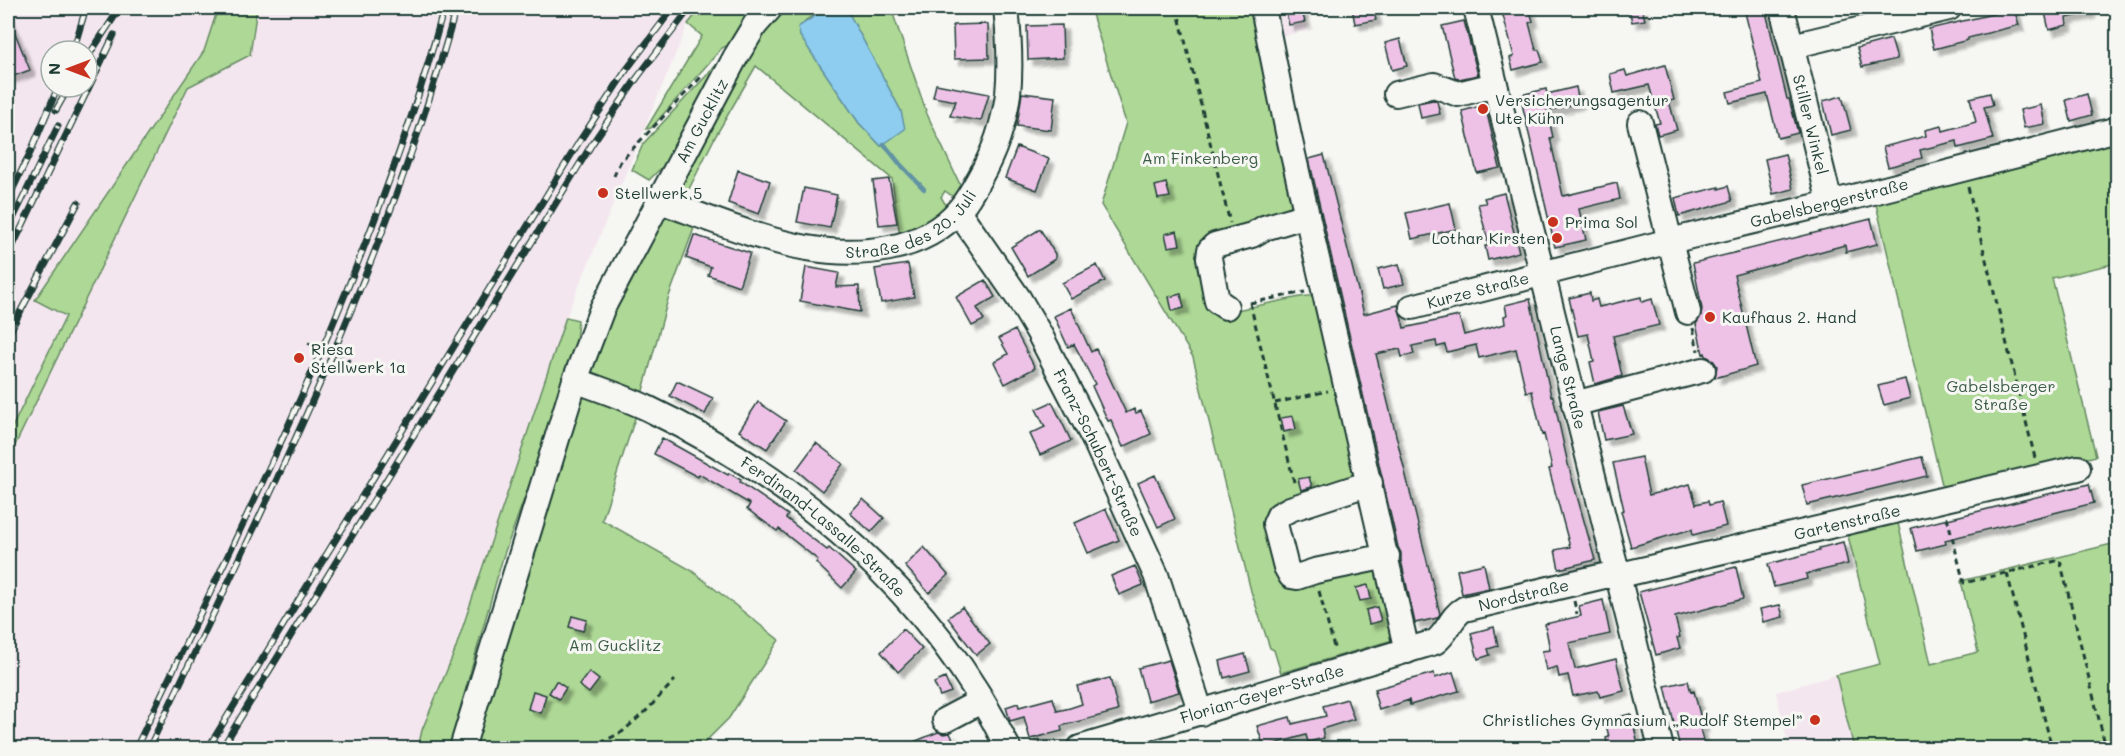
<svg xmlns="http://www.w3.org/2000/svg" width="2125" height="756" font-family="Mali,sans-serif">
<style>
.built{fill:#f4e6ef;fill-rule:evenodd}
.green{fill:#add895;stroke:#668a64;stroke-width:1.5}
.water{fill:#8ecdef;stroke:#6293a4;stroke-width:1.5}
.lines{fill:none;stroke-linecap:round;stroke-linejoin:round}
.stream{stroke:#6293a4;stroke-width:4.5}
.building{fill:#eec2e7;stroke:#1f3d34;stroke-width:1.5;filter:url(#shadow)}
.minor-casing{stroke:#1f3d34;stroke-width:28}
.path{stroke:#1f3d34;stroke-width:3;stroke-dasharray:6 4.5;stroke-linecap:butt}
.minor{stroke:#f6f6f2;stroke-width:24}
.rail-casing{stroke:#1f3d34;stroke-width:7}
.rail{stroke:#f6f6f2;stroke-width:4.5;stroke-dasharray:14;stroke-linecap:butt}
.poi-dot{fill:#c8321e;stroke:#f6f6f2;stroke-width:2}
.labels{text-anchor:middle;stroke-width:6;stroke-linejoin:round;paint-order:stroke}
.poi-label{font-size:16px;fill:#1f3d34;stroke:#f6f6f2;text-anchor:start}
.street-label{font-size:16px;fill:#1f3d34;stroke:#f6f6f2}
.park-label{font-size:16px;fill:#3b5c47;stroke:#f6f6f2}
</style>
<defs>
<filter id="shadow"><feDropShadow dx="5.5" dy="5.5" stdDeviation="1.5" flood-color="#0004"/></filter>
</defs>
<rect width="100%" height="100%" fill="#f6f6f2"/>
<filter id="ink" filterUnits="userSpaceOnUse"><feTurbulence type="fractalNoise" baseFrequency=".0167" numOctaves="2"/><feDisplacementMap in="SourceGraphic" scale="12" xChannelSelector="R" yChannelSelector="G"/><feConvolveMatrix kernelMatrix="1 2 1 2 8 2 1 2 1" color-interpolation-filters="sRGB"/></filter>
<g filter="url(#ink)">
<!-- built -->
<path class="built" d="M8 8H218L204 51 35 299 66 315 8 436ZM51 51H87V87H51Z
M257 8H701L688 24 566 317 453 653 422 730 418 748H8V460L188 87 250 55Z
M1276 8H1303L1308 30 1283 36Z
M1836 675 1854 748H1789L1776 692Z"/>
<!-- green -->
<path class="green" d="M218 8H257L250 55 188 87 8 460V436L66 316 35 300 204 51Z
M701 8H759L733 43 722 48 651 128 646 129 702 36 688 24Z
M780 8H827L806 20 800 36 859 123 881 146 901 111 846 8H891L927 114 963 191 955 198 945 191 941 197 947 207 940 214 900 237 892 179 756 66 715 137 684 199 672 192 728 87Z
M1090 8H1252L1294 210 1201 243 1217 314 1300 297 1316 295 1362 475 1351 487 1266 512 1282 581 1374 564 1381 597 1388 595 1396 639 1281 673 1274 650 1270 648 1251 591 1193 357 1101 205 1126 123Z
M719 62 721 70 676 153 649 180 632 170 643 144Z
M2115 138 2118 148 2117 263 2052 278 2096 456 1944 493 1875 200Z
M663 211 697 220 668 299 641 398 588 375 595 344Z
M566 317 578 320 574 362 503 557 449 748H418L422 730 454 653Z
M585 394 637 412 602 520 691 570 779 640 729 718 699 748H471L512 607 522 599 516 593 579 397Z
M1897 519 1931 664 1978 652 1961 581 2116 543 2117 748H1854L1836 675 1880 664 1847 532Z"/>
<!-- water -->
<path class="water" d="M827 8H846L901 111 905 129 881 146 859 123 800 36 798 27Z"/>
<g class="lines">
<!-- stream -->
<path class="stream" d="M884 144 900 164 924 189"/>
</g>
<!-- building -->
<path class="building" d="M1285 8H1301L1305 22 1289 25Z
M1352 8H1373L1376 20 1355 24Z
M1501 8H1529L1533 21 1529 23 1536 50H1539L1543 62 1513 70 1510 58 1514 56Z
M1642 8 1645 20 1632 22 1629 9Z
M1744 8H1765L1787 99H1789L1798 133 1778 138 1767 94 1730 103 1727 92 1762 83Z
M2044 8H2089L2090 13 2066 18 2067 25 2049 30Z
M2014 9 2019 25 1968 38V40L1934 49 1929 29Z
M8 16 30 70 8 78Z
M1464 21 1478 75 1459 79 1455 78 1442 26Z
M988 24 989 58 954 59 953 25Z
M1062 25 1063 58 1028 60 1027 26Z
M1400 39 1407 66 1392 70 1385 43Z
M1891 39 1897 59 1862 67 1857 48Z
M1665 65 1674 100 1669 101 1677 130 1658 135 1655 124 1660 123 1649 85 1614 93 1610 74 1625 70 1627 76Z
M936 84 989 94 981 121 950 116 956 101 933 97Z
M1576 87 1579 103 1547 111 1553 137 1550 138 1563 196 1617 183 1620 199 1579 209 1586 240 1555 247 1520 95 1546 89 1547 94Z
M1022 93 1055 97 1051 130 1017 126Z
M1990 93 1993 105 1984 107 1993 139 1958 148 1957 141 1920 150 1922 158 1888 167 1883 147 1926 136 1925 130 1942 126 1943 131 1976 122 1970 98Z
M2087 94 2092 115 2071 121 2066 100Z
M1842 96 1851 130 1831 135 1823 101Z
M1433 100 1437 101 1440 114 1421 118 1418 103Z
M1485 105 1500 168 1477 173 1462 111Z
M2041 105 2045 124 2024 128 2020 110Z
M1017 147 1049 159 1037 190 1005 178Z
M1785 154 1793 189 1773 194 1765 159Z
M1324 155 1364 314 1398 305 1404 328 1459 316 1464 335 1505 324 1504 316 1507 315 1505 305 1530 299 1551 396H1553L1568 464 1595 560 1559 569 1555 550 1570 547 1549 469 1552 468 1544 434 1542 435 1532 391 1526 392 1516 349 1479 358 1476 345 1447 352 1445 345 1437 347 1436 341 1412 346 1414 354 1402 357 1400 349 1376 354 1440 614 1437 618 1415 623 1401 560V553L1398 547 1309 159Z
M738 170 770 181 759 214 728 203Z
M889 179 897 223 879 225 873 181Z
M1166 183 1170 197 1158 199 1155 186Z
M1728 186 1732 201 1679 216 1675 198 1719 187V189Z
M804 188 837 195 830 228 797 222Z
M1504 193 1519 252 1488 260 1485 246H1488L1487 237 1478 204 1486 203 1484 198Z
M1450 203 1456 229 1412 239 1406 213Z
M1871 219 1877 244 1846 252 1845 245 1734 275 1756 366 1715 378 1717 366 1713 360 1706 356 1705 353 1703 354 1696 324 1701 316 1702 309 1693 263Z
M1040 229 1055 254V259L1028 276 1011 247Z
M1177 231 1180 245 1168 247 1165 234Z
M694 235 750 253 739 286 708 275 711 267 686 258Z
M908 264 914 297 881 303 875 269Z
M1399 264 1404 284 1383 289 1378 269Z
M1097 265 1105 281 1071 299 1062 283Z
M806 267 839 273 836 287 859 286 860 312 800 301Z
M985 280 995 297 977 308 984 320 972 326 956 297Z
M1590 293 1591 301 1597 299 1599 307 1641 297 1642 302 1652 299 1659 325 1613 336 1622 376 1595 384 1590 362 1594 361 1588 334 1578 336 1569 298Z
M1181 294 1184 308 1172 311 1169 297Z
M1071 308 1091 352 1096 349 1126 413 1134 409 1136 413 1141 411 1151 434 1123 447 1111 420 1108 421 1092 386 1095 384 1074 344 1068 347 1054 316Z
M1015 330 1035 368 1005 384 994 362 1008 354 999 338Z
M1905 379 1910 398 1884 405 1878 386Z
M677 381 713 398 705 414 670 396Z
M758 402 786 421 767 449 739 431Z
M1052 402 1071 441 1040 455 1030 434 1045 427 1036 409Z
M1623 406 1632 434 1604 440 1598 412Z
M1293 416 1296 429 1284 432 1281 418Z
M662 438 728 475 729 473 741 480 740 482 788 515 786 518 827 550 829 548 856 572 842 588 816 563 818 560 779 529 777 531 747 509 750 504 699 474 698 477 654 454Z
M816 443 843 464 822 491 796 470Z
M1641 457 1649 495 1690 484 1696 504 1708 501 1709 505 1720 502 1726 526 1693 535 1692 529 1631 547 1621 511 1624 510 1613 463Z
M1922 457 1927 476 1807 505 1802 485Z
M1155 475 1175 519 1158 527 1138 483Z
M1309 477 1312 487 1301 490 1298 479Z
M2089 484 2094 503 1945 540 1946 544 1917 551 1911 528Z
M863 499 884 518 871 532 850 513Z
M1106 509 1119 540 1088 553 1075 523Z
M1843 542 1848 564 1806 574 1807 579 1774 587 1768 564 1819 551V548Z
M924 547 948 575 929 593 905 566Z
M1484 564 1489 588 1462 594 1457 570Z
M1135 566 1143 585 1119 595 1111 576Z
M1736 567 1743 599 1675 617 1680 637 1677 638 1680 648 1656 655 1639 592Z
M1368 585 1371 599 1360 601 1356 588Z
M1603 600 1610 634 1569 643 1575 669 1616 659 1624 691 1600 697 1598 691 1573 696 1568 675 1559 677 1557 667 1546 670 1542 651 1550 650 1545 624 1581 616 1579 606Z
M1780 605 1783 617 1763 622 1760 609Z
M962 607 990 644 976 655 948 618Z
M1377 607 1381 621 1369 624 1366 610Z
M572 616 587 620 583 631 569 627Z
M1494 627 1498 646 1488 649 1490 655 1478 659 1471 633Z
M903 629 922 649 898 672 881 652Z
M1245 654 1250 671 1224 678 1220 661Z
M1169 660 1179 692 1147 701 1138 668Z
M589 672 599 680 589 693 579 685Z
M1453 672 1459 691 1410 705 1409 700 1379 710 1374 692H1376L1375 689 1434 673 1435 678Z
M945 678 951 692 940 696 934 683Z
M1110 678 1118 711 1061 726 1062 731 1030 739 1024 717 1010 721 1006 707 1018 703 1019 707 1053 698 1057 711 1070 708 1082 704 1077 686Z
M556 681 566 688 559 699 549 693Z
M1688 681 1691 692 1694 691 1703 727 1700 728 1704 745 1680 748 1665 686Z
M533 691 546 695 541 713 528 709Z
M1347 699 1354 719 1322 729 1324 738 1308 742 1306 735 1264 747 1257 726 1290 717 1292 724 1326 716 1323 706Z
M1631 714 1639 748H1608L1606 738 1609 737 1605 720Z
M938 732 944 734 950 733 957 748H899Z"/>
<g class="lines">
<defs>
<g id="minor">
<path d="M1263 8 1289 137 1407 651"/>
<path id="s1" d="M1476 8 1661 748"/>
<path id="s2" d="M1782 8 1830 203"/>
<path d="M1792 46 1949 8"/>
<path d="M1396 94 1434 85 1458 94 1495 85"/>
<path d="M1640 123 1688 312"/>
<path id="s3" d="M660 201C708 218 757 239 807 248 859 257 923 252 959 210 967 201 973 190 979 179 994 153 1004 124 1008 94 1011 65 1009 36 1006 8"/>
<path id="s4" d="M958 211 1019 299 1039 333 1096 443 1156 575 1201 713"/>
<path d="M1226 307 1217 301 1209 258 1210 250 1215 245 1252 235 1264 228 1307 215"/>
<path id="s5" d="M1412 307 1670 241 1830 203 2118 129"/>
<path id="s6" d="M575 380C599 389 624 397 647 408 799 480 934 596 1008 748"/>
<path d="M1574 404 1703 370"/>
<path d="M1370 483 1290 509 1279 515 1275 524 1286 567 1291 576 1297 577 1315 571 1387 556"/>
<path d="M945 720 981 701"/>
<path id="s7" d="M462 748 575 380 602 309 735 58 755 25 770 8"/>
<path id="s8" d="M1080 748 1435 642C1448 633 1451 616 1464 609L1604 576H1616L2078 468"/>
</g>
</defs>
<!-- minor casing -->
<use href="#minor" class="minor-casing"/>
<!-- path -->
<path class="path" d="M1177 8 1230 223
M614 176 620 162 703 75
M1968 187 2035 458
M1250 303 1295 486
M1250 303 1305 292
M1693 328 1698 351
M308 343 350 361
M1275 403 1328 391
M1947 517 1964 583 2060 560 2106 748
M2007 573 2052 748
M1319 591 1335 651
M1574 601 1577 614
M591 748 622 732 647 710 675 680"/>
<!-- minor -->
<use href="#minor" class="minor"/>
<defs>
<path id="rail" d="M73 51 86 8
M87 58 120 8
M56 110 69 87
M8 199 31 151 58 87
M8 229 58 126
M8 256 114 35
M8 298 13 289
M8 335 78 203
M136 748C250 507 374 267 444 8
M149 748C264 507 386 267 456 8
M208 748 579 142 627 69 673 8
M222 748 592 144 637 78 690 8"/>
</defs>
<!-- rail casing -->
<use href="#rail" class="rail-casing"/>
<!-- rail -->
<use href="#rail" class="rail"/>
</g>
</g>
<!-- markers -->
<g class="poi-dot">
<circle cx="1483" cy="109" r="6"/>
<circle cx="603" cy="193" r="6"/>
<circle cx="1553" cy="222" r="6"/>
<circle cx="1557" cy="238" r="6"/>
<circle cx="1710" cy="317" r="6"/>
<circle cx="299" cy="358" r="6"/>
<circle cx="1815" cy="720" r="6"/>
</g>
<g class="labels">
<!-- poi labels -->
<g class="poi-label">
<text x="1495" y="106">Versicherungsagentur<tspan x="1495" dy="18">Ute Kühn</tspan></text>
<text x="615" y="199">Stellwerk 5</text>
<text x="1565" y="228">Prima Sol</text>
<text x="1545" y="244" text-anchor="end">Lothar Kirsten</text>
<text x="1722" y="323">Kaufhaus 2. Hand</text>
<text x="311" y="355">Riesa<tspan x="311" dy="18">Stellwerk 1a</tspan></text>
<text x="1803" y="726" text-anchor="end">Christliches Gymnasium „Rudolf Stempel“</text>
</g>
<!-- street labels -->
<g class="street-label">
<text dy="6" stroke="none"><textPath href="#s7" startOffset="674">Am Gucklitz</textPath></text>
<text dy="6" stroke="none"><textPath href="#s2" startOffset="120">Stiller Winkel</textPath></text>
<text dy="6" stroke="none"><textPath href="#s5" startOffset="430">Gabelsbergerstraße</textPath></text>
<text dy="6" stroke="none"><textPath href="#s3" startOffset="267">Straße des 20. Juli</textPath></text>
<text dy="6" stroke="none"><textPath href="#s5" startOffset="68">Kurze Straße</textPath></text>
<text dy="6" stroke="none"><textPath href="#s1" startOffset="381">Lange Straße</textPath></text>
<text dy="6" stroke="none"><textPath href="#s4" startOffset="280">Franz-Schubert-Straße</textPath></text>
<text dy="6" stroke="none"><textPath href="#s8" startOffset="808">Gartenstraße</textPath></text>
<text dy="6" stroke="none"><textPath href="#s6" startOffset="291">Ferdinand-Lassalle-Straße</textPath></text>
<text dy="6" stroke="none"><textPath href="#s8" startOffset="476">Nordstraße</textPath></text>
<text dy="6" stroke="none"><textPath href="#s8" startOffset="190">Florian-Geyer-Straße</textPath></text>
</g>
<!-- park labels -->
<g class="park-label">
<text x="1200" y="164">Am Finkenberg</text>
<text x="2001" y="392">Gabelsberger<tspan x="2001" dy="18">Straße</tspan></text>
<text x="615" y="651">Am Gucklitz</text>
</g>
</g>
<!-- margin -->
<rect width="2125" height="756" fill="none" stroke="#f6f6f2" stroke-width="30"/>
<rect x="15" y="15" width="2095" height="726" fill="none" stroke="#1f3d34" stroke-width="2" filter="url(#ink)"/>
<!-- north arrow -->
<g transform="translate(69 69) rotate(270)"><circle r="28" fill="#f6f6f2" stroke="#a0aca6" stroke-width="1.5"/>
<path d="M0-4.5L10 22L0 15L-10 22Z" fill="#c8321e"/>
<text y="-9" font-size="16" font-weight="bold" text-anchor="middle" fill="#1f3d34">N</text>
</g>
</svg>
